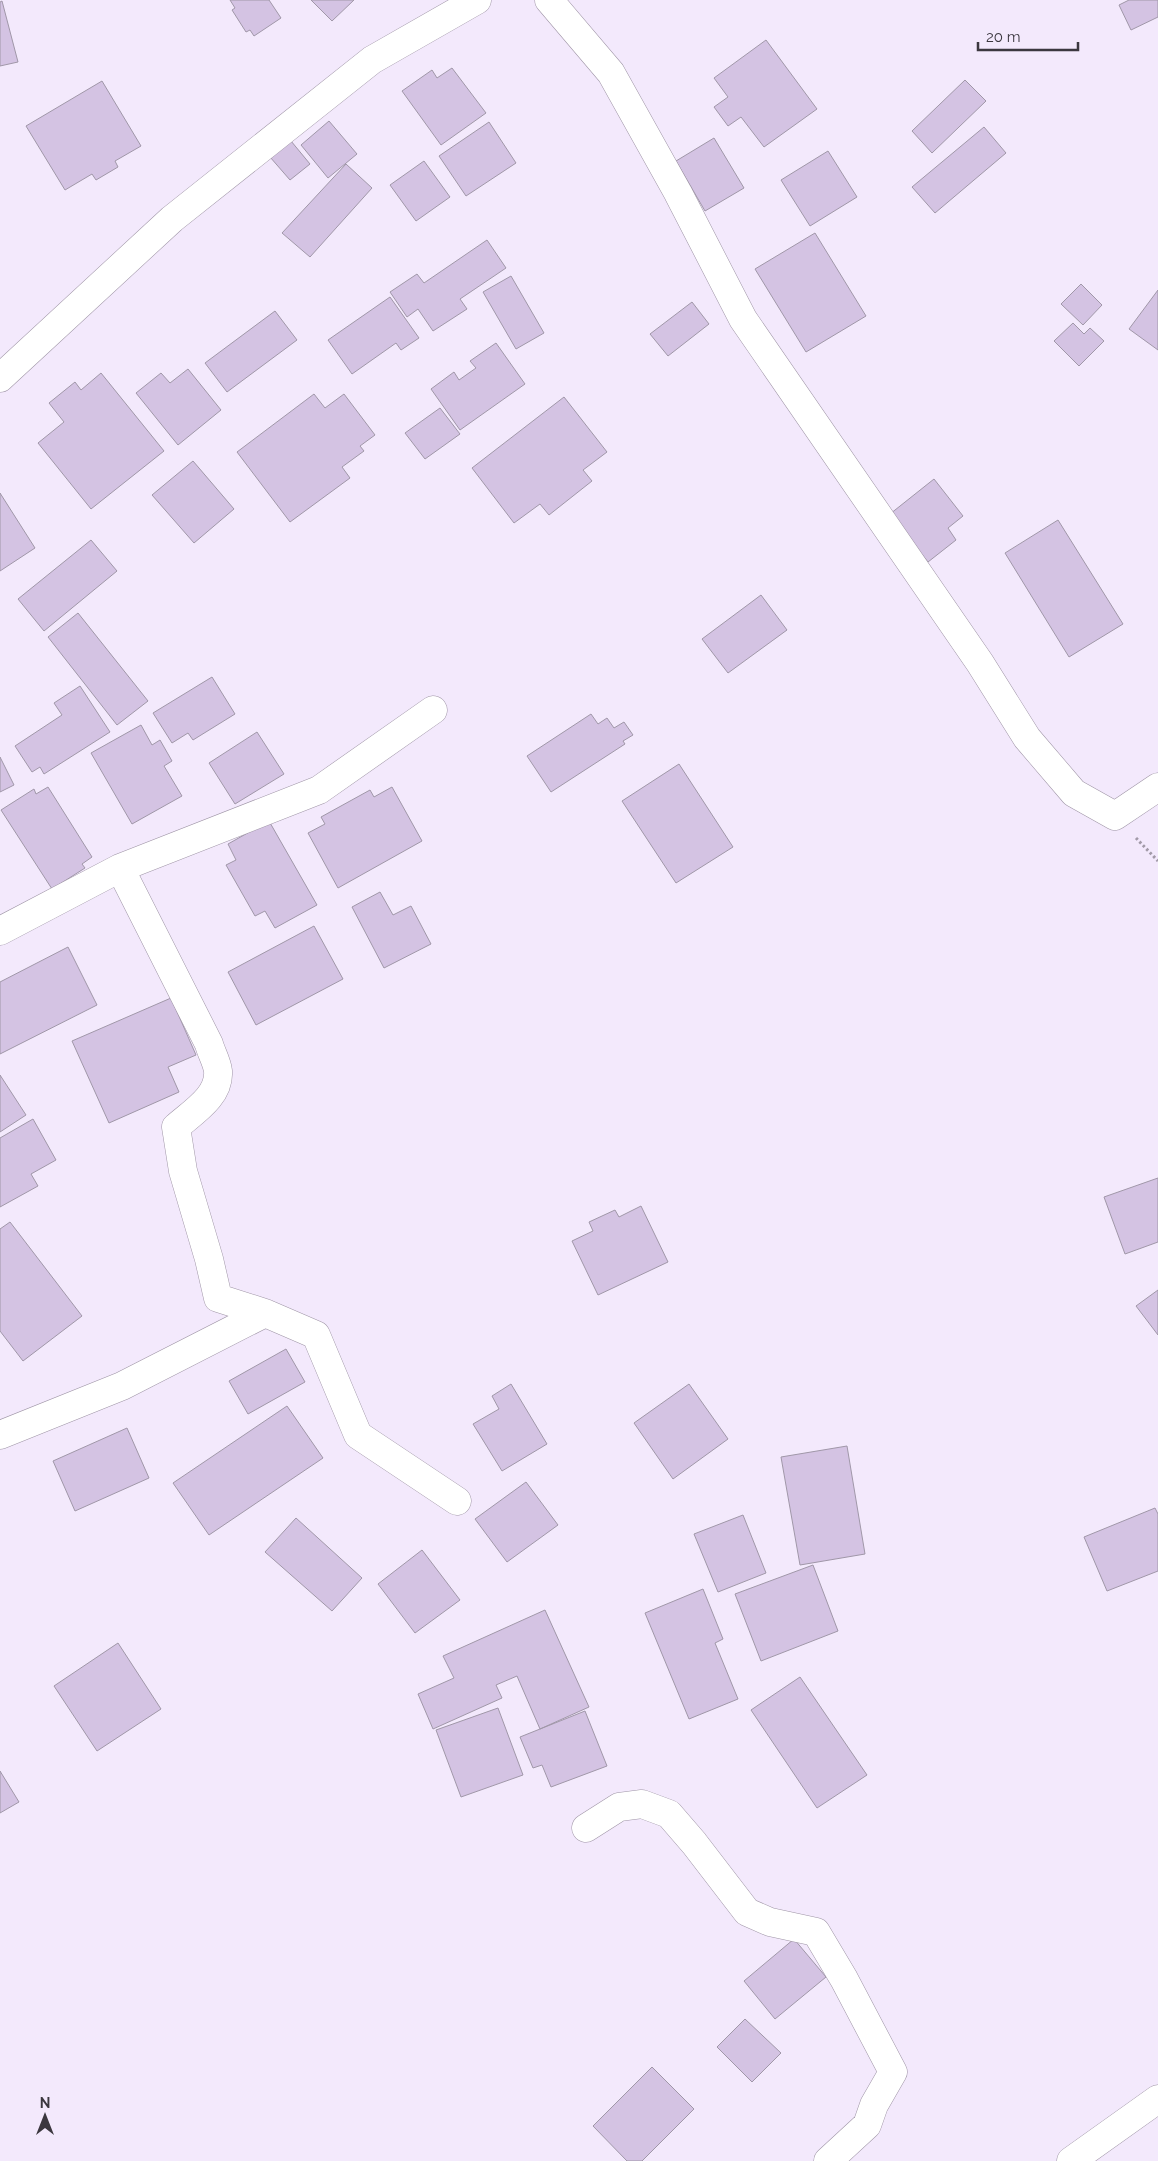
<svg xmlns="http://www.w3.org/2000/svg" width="1158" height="2161" font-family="Raleway,sans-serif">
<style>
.building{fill:#d4c3e3;stroke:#a097a8}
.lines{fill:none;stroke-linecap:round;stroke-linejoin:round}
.minor-casing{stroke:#9f95a6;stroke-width:29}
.path{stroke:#a29aa8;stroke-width:3;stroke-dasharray:2.5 2.5;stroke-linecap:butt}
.minor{stroke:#fff;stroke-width:28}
</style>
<rect width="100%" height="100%" fill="#f3e9fc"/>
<!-- building -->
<path class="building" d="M230 0H269L281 18 254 36 250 30 246 32 232 10 235 8Z
M311 0H354L332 21Z
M1129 0H1158V17L1131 30 1119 5Z
M2 1 18 62 0 66V2Z
M766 40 817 109 764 147 741 117 728 126 714 107 728 97 714 78Z
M452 68 486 113 441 145 402 91 432 70 437 78Z
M965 80 986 101 932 153 912 131Z
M102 81 141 146 115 161 118 167 96 180 92 174 65 190 26 126Z
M329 121 357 154 328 178 301 145Z
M489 122 516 163 466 196 439 156Z
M984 127 1006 153 935 213 912 187Z
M714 138 744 188 705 211 676 161Z
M291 141 310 164 290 180 270 157Z
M828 151 857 197 810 226 781 180Z
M424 161 450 197 416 221 390 185Z
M346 164 372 188 310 257 282 233Z
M815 233 866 316 806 352 755 269Z
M487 240 506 268 460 299 467 309 433 331 418 309 407 317 390 292 417 274 424 283Z
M511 276 544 333 516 349 483 292Z
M1081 284 1102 305 1083 325 1061 304Z
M1158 290V350L1129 329Z
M390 297 419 338 401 350 396 343 352 374 328 340Z
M692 302 709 324 668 356 650 334Z
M275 311 297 340 227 392 205 363Z
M1073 323 1084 334 1090 328 1104 341 1079 366 1054 341Z
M496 343 525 384 460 430 431 389 454 372 459 380 476 368 470 361Z
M188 369 221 410 178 445 136 393 161 373 170 383Z
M101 373 164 451 91 509 38 443 64 422 49 403 75 382 81 390Z
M314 394 325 408 344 394 375 435 360 446 364 451 342 467 350 478 290 522 237 452Z
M564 397 607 452 583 470 592 481 549 515 540 504 514 523 472 468Z
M440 408 460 434 425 459 405 433Z
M193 461 234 509 194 543 152 495Z
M934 479 963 516 948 528 956 540 928 562 890 514Z
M0 493 35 548 0 571Z
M1058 520 1123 624 1069 657 1005 553Z
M91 540 117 571 44 631 18 599Z
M761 595 787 630 728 673 702 639Z
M78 613 148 701 117 725 48 637Z
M212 677 235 714 193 740 188 733 172 743 153 713Z
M80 686 110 732 44 774 40 767 32 772 15 746 62 715 54 703Z
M591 714 598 724 607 718 614 728 624 722 633 735 623 741 625 744 551 792 527 756Z
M141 725 152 745 160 740 172 761 164 766 182 796 132 824 91 753Z
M257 732 284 774 235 804 209 763Z
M0 757 14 785 0 792Z
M679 764 733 847 676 883 622 801Z
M48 787 92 857 82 864 85 868 52 889 1 810 34 789 36 794Z
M392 787 422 841 338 888 308 833 325 824 321 817 370 790 374 797Z
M269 821 317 905 275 928 265 911 255 916 226 865 236 860 228 844Z
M380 892 393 915 411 906 431 944 384 968 352 907Z
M314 926 343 979 256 1025 228 972Z
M68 947 97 1005 0 1054V982Z
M171 998 196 1055 168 1067 179 1092 109 1123 72 1041Z
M0 1075 26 1115 0 1132Z
M33 1119 56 1160 31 1174 38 1186 0 1207V1138Z
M1158 1178V1242L1125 1254 1104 1197Z
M641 1206 668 1262 598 1295 572 1241 593 1231 589 1222 615 1210 619 1217Z
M10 1222 82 1316 23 1361 0 1331V1229Z
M1158 1290V1335L1136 1306Z
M286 1349 305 1382 248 1414 229 1381Z
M511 1384 547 1444 502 1471 473 1424 499 1409 492 1396Z
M689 1384 728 1439 673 1479 634 1423Z
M287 1406 323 1458 209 1535 173 1483Z
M127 1428 149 1478 75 1511 53 1461Z
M847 1446 865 1554 800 1565 781 1457Z
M526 1482 558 1525 507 1562 475 1519Z
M1155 1508 1158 1514V1571L1107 1591 1084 1537Z
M743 1515 766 1573 718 1592 694 1534Z
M296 1518 362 1578 332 1611 265 1552Z
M422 1550 460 1600 415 1633 378 1584Z
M813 1565 838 1631 761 1661 735 1594Z
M703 1589 723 1639 715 1643 738 1699 689 1719 645 1613Z
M545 1610 589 1707 540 1729 517 1676 496 1685 502 1698 433 1729 418 1694 454 1678 443 1656Z
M118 1643 161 1709 97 1751 54 1686Z
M800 1677 867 1775 817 1808 751 1710Z
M498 1708 523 1775 461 1797 436 1730Z
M585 1711 607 1766 551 1787 542 1765 533 1768 520 1737Z
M0 1771 19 1802 0 1813Z
M794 1939 826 1977 775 2019 744 1981Z
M745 2019 781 2053 752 2082 717 2047Z
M652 2067 694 2109 642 2161H627L593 2126Z"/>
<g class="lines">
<defs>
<path id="minor" d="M549 0 611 73 678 193 743 319 980 663 1027 738 1074 793 1115 816 1158 787
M0 378 172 219 372 60 477 0
M120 868 209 1044C211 1052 217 1062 218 1071 220 1096 193 1112 176 1127L183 1171 209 1259 218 1298 265 1313 316 1335 358 1435 457 1501
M0 931 120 868 319 790 433 710
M0 1435 122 1386 265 1313
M586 1828 619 1807 642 1804 669 1814 694 1843 747 1912 770 1922 816 1932 844 1979 893 2072 874 2105 867 2125 828 2161
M1071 2161 1158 2099"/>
</defs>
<!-- minor casing -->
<use href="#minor" class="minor-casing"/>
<!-- path -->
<path class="path" d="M1136 838 1158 861"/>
<!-- minor -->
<use href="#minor" class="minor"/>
</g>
<!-- north arrow -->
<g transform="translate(45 2116)" stroke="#f3e9fc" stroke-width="4" paint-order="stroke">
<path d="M0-4L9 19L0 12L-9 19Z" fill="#3b373f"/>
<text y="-8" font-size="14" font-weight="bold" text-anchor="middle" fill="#3b373f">N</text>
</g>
<!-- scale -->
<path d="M978 42v8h100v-8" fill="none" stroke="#3b373f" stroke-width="2.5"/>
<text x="986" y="42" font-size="15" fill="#3b373f" stroke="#f3e9fc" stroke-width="4" paint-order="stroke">20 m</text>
</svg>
